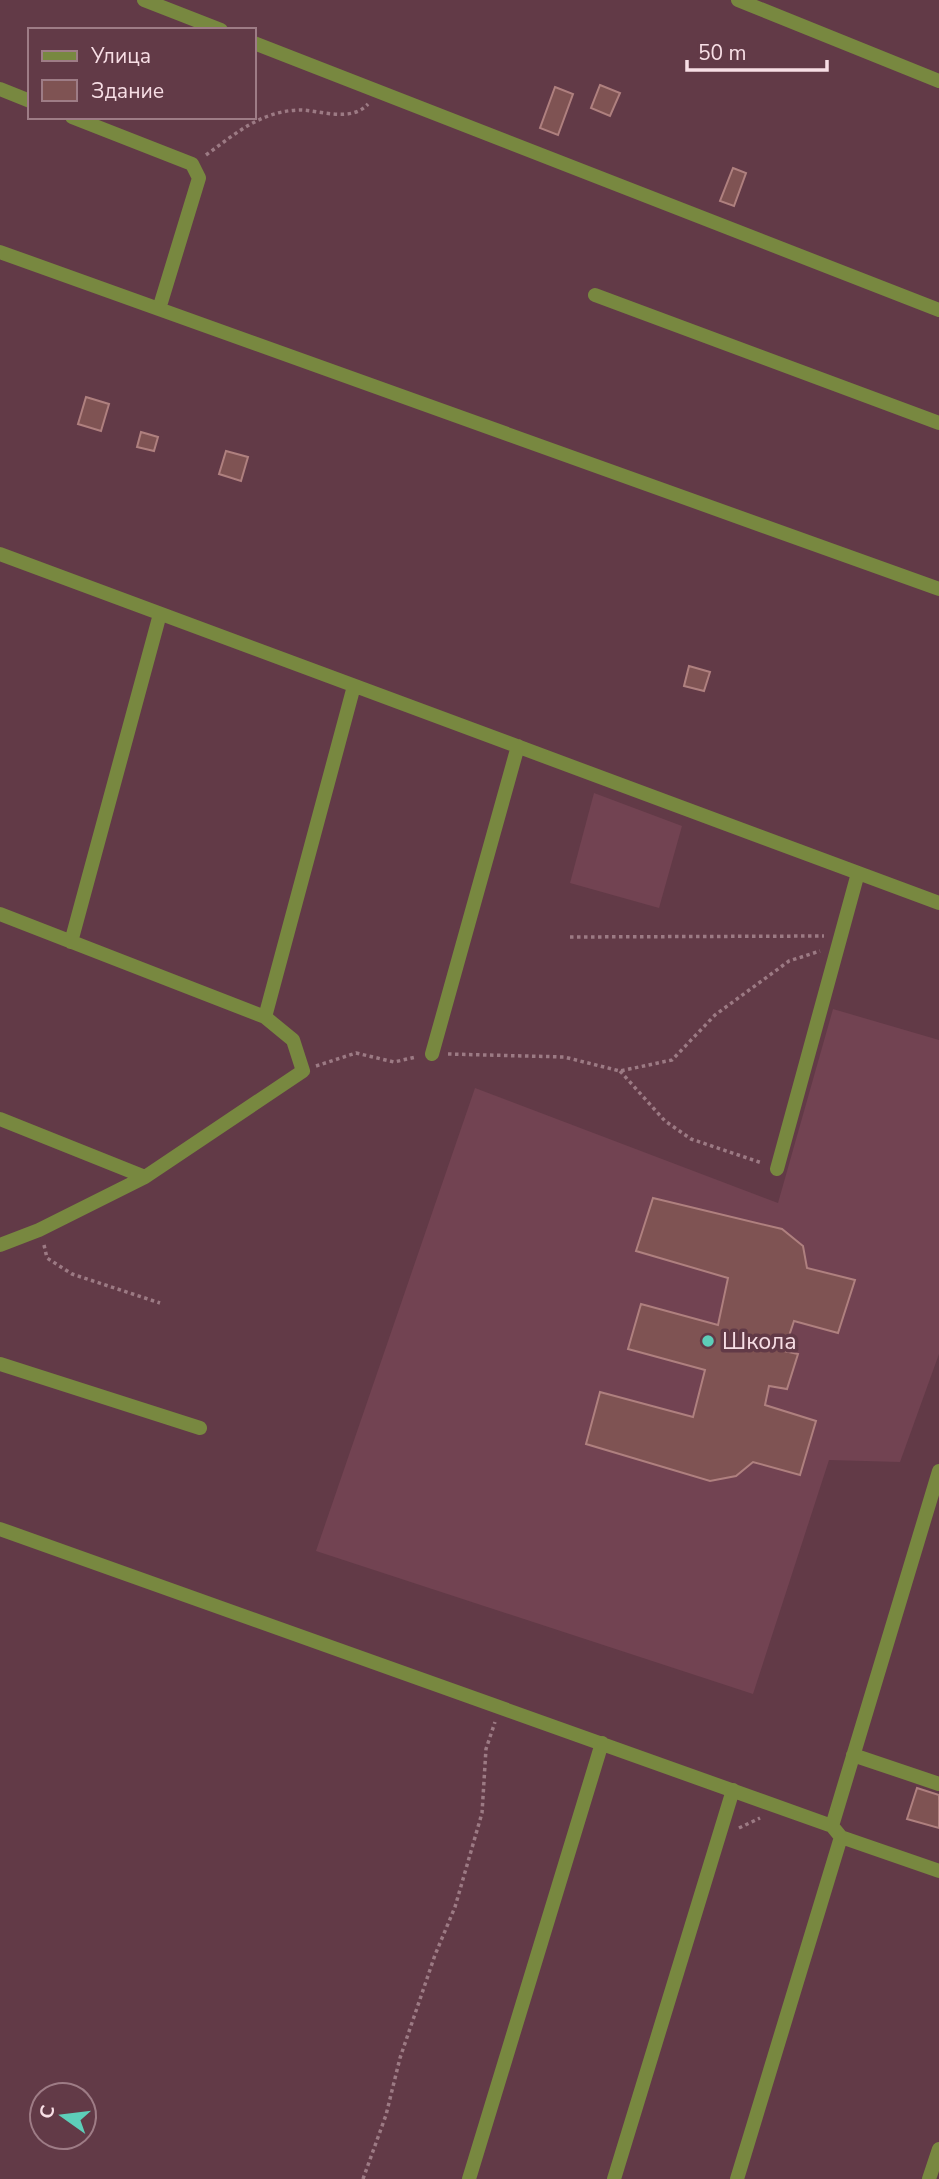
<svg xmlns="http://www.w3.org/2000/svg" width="939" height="2179" font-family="'Nunito Sans',sans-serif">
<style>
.built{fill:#724352}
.building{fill:#7f5353;stroke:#af807f;stroke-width:2}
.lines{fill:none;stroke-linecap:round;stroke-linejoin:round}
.path{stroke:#9c7a84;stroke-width:3.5;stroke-dasharray:3.5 3.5;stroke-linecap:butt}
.street{stroke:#788840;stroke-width:14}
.poi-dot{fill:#5dceb9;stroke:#623a47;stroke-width:2.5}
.labels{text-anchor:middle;stroke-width:7;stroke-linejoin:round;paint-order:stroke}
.poi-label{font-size:23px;fill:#f7dee5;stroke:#623a47;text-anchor:start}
</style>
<rect width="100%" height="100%" fill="#623a47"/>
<!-- built -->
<path class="built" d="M594 793 682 826 659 908 570 883Z
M833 1009 939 1040V1354L900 1462 829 1460 753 1694 316 1551 475 1088 778 1203Z"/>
<!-- building -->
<path class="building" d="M600 85 620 93 610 116 591 108Z
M555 87 573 94 558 135 540 128Z
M733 168 746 173 734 206 720 201Z
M86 397 109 404 101 431 78 424Z
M141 432 158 437 154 451 137 447Z
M226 451 248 457 241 481 219 474Z
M689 666 710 672 704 691 684 686Z
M653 1198 782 1229 803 1246 807 1268 855 1280 838 1333 794 1321 784 1351 798 1354 787 1389 769 1386 765 1405 816 1421 800 1475 753 1462 736 1476 710 1481 586 1444 600 1392 693 1417 705 1370 628 1349 641 1304 718 1325 728 1278 636 1251Z
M917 1788 939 1795V1828L907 1819Z"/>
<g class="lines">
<!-- path -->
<path class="path" d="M206 155C235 134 261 111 299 110 320 110 351 123 368 104
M570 937 824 936
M448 1054 564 1057 620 1071 672 1060 715 1015 789 961 820 951
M316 1066 356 1053 394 1062 416 1057
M620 1071 665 1121 691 1139 762 1163
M44 1245 47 1258 72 1274 160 1303
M739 1828 760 1818
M363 2179 386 2115 400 2058 435 1955 455 1907 482 1813 486 1749 495 1722"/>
<!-- street -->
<path class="street" d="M144 0 221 30
M738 0 939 81
M254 43 939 310
M0 89 30 101
M72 117 192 164 199 178 159 309
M0 252 939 589
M595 295 939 423
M0 554 939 903
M0 914 265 1017 293 1040 303 1071 145 1177 39 1230 0 1245
M71 942 160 614
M265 1017 354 686
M432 1054 518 746
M0 1119 145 1177
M777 1169 858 873
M0 1364 200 1428
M0 1529 832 1826 841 1837 939 1871
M853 1755 939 1784
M832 1826 939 1471
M469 2179 602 1743
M614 2179 733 1790
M737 2179 841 1837
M929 2179 939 2149"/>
</g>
<!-- markers -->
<circle class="poi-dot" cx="708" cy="1341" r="7"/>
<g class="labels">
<!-- poi labels -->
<g class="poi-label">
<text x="722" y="1349">Школа</text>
</g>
</g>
<!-- legend -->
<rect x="28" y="28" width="228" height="91" fill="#623a47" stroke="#9e7c86" stroke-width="2"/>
<rect x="42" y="51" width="35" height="10" fill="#788840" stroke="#9e7c86" stroke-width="2"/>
<text x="91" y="63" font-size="21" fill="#f7dee5">Улица</text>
<rect x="42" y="80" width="35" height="21" fill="#7f5353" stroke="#9e7c86" stroke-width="2"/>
<text x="91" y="98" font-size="21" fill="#f7dee5">Здание</text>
<!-- north arrow -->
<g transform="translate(63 2116) rotate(284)"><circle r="33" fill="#623a47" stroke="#9e7c86" stroke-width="2"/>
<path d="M0-5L12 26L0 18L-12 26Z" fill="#5dceb9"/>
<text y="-10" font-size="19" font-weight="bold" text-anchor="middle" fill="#f7dee5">С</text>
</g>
<!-- scale -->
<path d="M687 60v10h140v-10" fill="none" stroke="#f7dee5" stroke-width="3.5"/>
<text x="698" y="60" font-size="21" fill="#f7dee5" stroke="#623a47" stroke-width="5" paint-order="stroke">50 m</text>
</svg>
